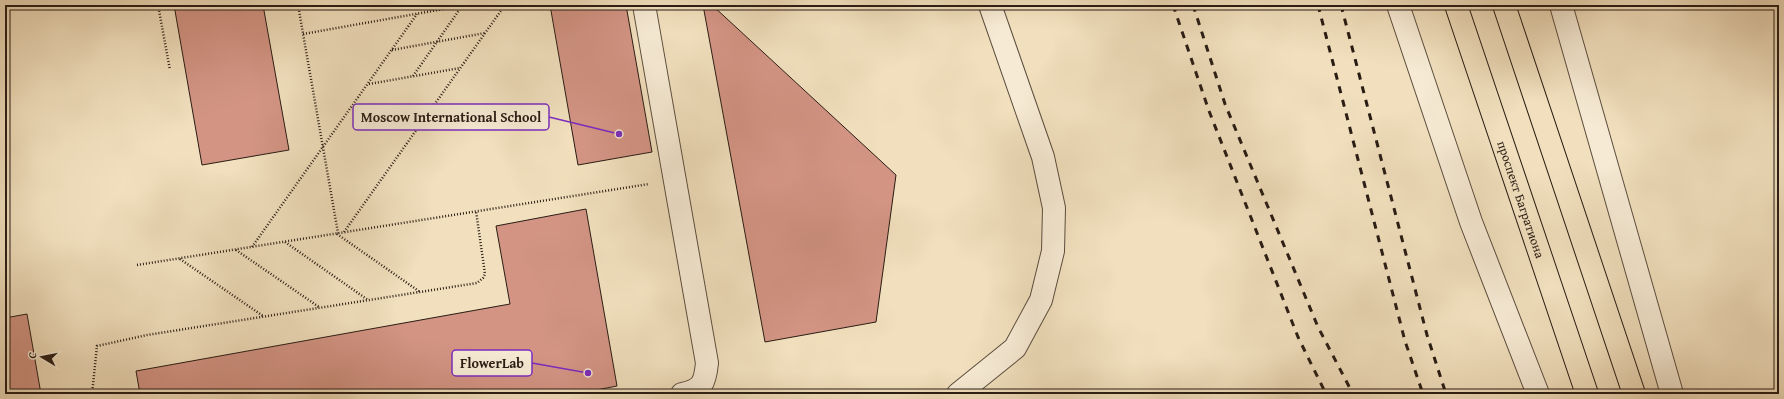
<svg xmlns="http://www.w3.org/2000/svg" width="1784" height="399" font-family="'Gentium Book Plus',serif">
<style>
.building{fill:#d39484;stroke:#291c14}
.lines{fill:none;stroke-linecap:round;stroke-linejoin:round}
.minor-casing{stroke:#5b4d3e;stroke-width:24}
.major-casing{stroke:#291c14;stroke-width:24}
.path{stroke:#291c14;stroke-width:2.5;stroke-dasharray:1 2;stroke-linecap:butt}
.minor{stroke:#f6ead4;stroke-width:22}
.major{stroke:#f1dfbd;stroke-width:22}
.rail{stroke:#291c14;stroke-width:3;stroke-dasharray:7 7;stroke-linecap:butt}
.labels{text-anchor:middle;stroke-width:3.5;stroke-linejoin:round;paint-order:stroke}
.street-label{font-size:13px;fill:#291c14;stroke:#f6ead4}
.leader{fill:none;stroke:#7b2cbf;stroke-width:1.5}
.callout-dot{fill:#7b2cbf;stroke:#f6ead4;stroke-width:1.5}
.callout{fill:#f6ead4;stroke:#7b2cbf;stroke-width:1.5}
.callout-label{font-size:14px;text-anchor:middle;font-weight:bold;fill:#291c14}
</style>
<rect width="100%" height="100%" fill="#f1dfbd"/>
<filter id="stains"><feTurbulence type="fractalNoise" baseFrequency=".005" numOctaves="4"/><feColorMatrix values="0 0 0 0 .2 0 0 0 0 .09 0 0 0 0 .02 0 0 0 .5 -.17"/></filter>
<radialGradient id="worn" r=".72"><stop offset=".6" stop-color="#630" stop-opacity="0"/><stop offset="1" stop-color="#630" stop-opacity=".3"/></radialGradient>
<!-- building -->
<path class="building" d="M174 5H263L289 150 202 165Z
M550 5H626L652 152 578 165Z
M703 5H712L896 175 876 322 765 342Z
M586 209 617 386 576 394H140L136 371 510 304 496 226Z
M27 314 41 394H5V318Z"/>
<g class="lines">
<defs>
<path id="minor" d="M644 5 707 363C705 382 703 390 682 394
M1398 5 1471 222 1538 394
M1561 5 1672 394
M958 394 1015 348 1041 300 1053 251 1054 208 1043 157 990 5"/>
<g id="major">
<path id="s1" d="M1456 5 1587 394"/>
<path d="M1504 5 1634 394"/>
</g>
</defs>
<!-- minor casing -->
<use href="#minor" class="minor-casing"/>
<!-- major casing -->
<use href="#major" class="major-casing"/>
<!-- path -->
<path class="path" d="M158 5 170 70
M298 5 338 233
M303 34 466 5
M392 50 485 33
M413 76 462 6
M369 84 460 68
M344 232 505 5
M337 234 420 292
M285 242 368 300
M252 247 417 14
M236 250 319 307
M180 259 263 316
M137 265 649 184
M92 394 97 346 147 335 477 283 483 278 485 274 476 211"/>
<!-- minor -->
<use href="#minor" class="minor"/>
<!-- major -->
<use href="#major" class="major"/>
<!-- rail -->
<path class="rail" d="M1173 5 1209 111 1298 337 1326 394
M1193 5 1225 104 1318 327 1353 394
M1318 5 1405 341 1423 394
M1341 5 1427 335 1446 394"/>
</g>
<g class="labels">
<!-- street labels -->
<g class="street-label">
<text dy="5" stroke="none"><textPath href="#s1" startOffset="205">проспект Багратиона</textPath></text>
</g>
</g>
<!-- callouts -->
<path class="leader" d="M619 134L549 117M588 373L532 363"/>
<g class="callout-dot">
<circle cx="619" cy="134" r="4"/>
<circle cx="588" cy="373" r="4"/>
</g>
<g class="callout">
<rect x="353" y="104" width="196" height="26" rx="4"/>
<rect x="452" y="350" width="80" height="26" rx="4"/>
</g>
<g class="callout-label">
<text x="451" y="122">Moscow International School</text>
<text x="492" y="368">FlowerLab</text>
</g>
<!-- margin -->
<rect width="1784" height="399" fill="none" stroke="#f1dfbd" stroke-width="20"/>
<rect x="6" y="6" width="1772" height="387" fill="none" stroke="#291c14" stroke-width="2"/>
<rect x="10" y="10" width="1764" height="379" fill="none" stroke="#291c14"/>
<!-- north arrow -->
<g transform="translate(42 357) rotate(280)" stroke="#f6ead4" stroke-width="3" paint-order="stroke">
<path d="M0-3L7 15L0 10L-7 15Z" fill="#291c14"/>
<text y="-6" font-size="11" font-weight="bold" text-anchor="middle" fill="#291c14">С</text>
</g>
<rect width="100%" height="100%" filter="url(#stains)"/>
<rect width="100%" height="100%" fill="url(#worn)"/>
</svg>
